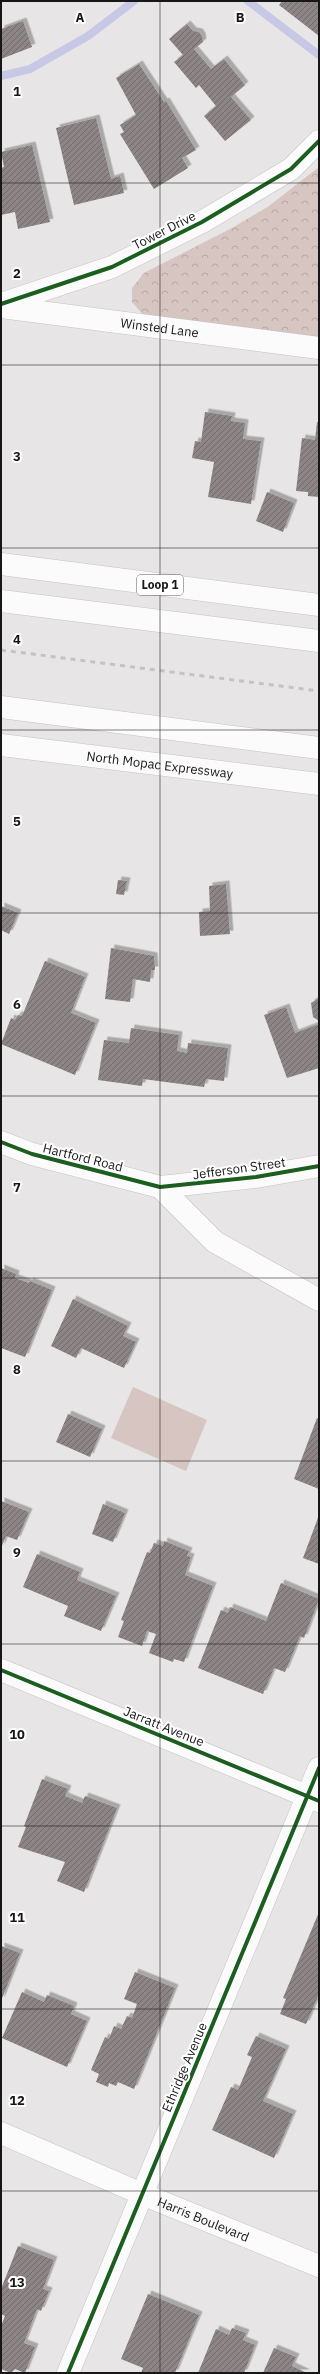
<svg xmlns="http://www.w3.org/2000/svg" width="320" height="2374" font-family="'IBM Plex Sans',sans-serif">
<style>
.green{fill:#d6c5c0}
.park{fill:url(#park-crowns)}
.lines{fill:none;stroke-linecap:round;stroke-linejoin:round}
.stream{stroke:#c6c8e5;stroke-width:8}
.building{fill:url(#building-hatch);filter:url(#shadow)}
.minor-casing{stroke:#c5c3c4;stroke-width:23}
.tertiary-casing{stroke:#c5c3c4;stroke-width:23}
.motorway-casing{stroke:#c5c3c4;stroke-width:23}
.minor{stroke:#fbfbfb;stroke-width:22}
.tertiary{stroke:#fbfbfb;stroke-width:22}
.motorway{stroke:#fbfbfb;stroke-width:22}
.rail{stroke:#c4c3c4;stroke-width:3;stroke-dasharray:5 5;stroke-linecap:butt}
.cycleway-casing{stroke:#fff;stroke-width:6}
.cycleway{stroke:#1b5e20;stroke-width:4}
.grid{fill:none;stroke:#181718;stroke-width:1;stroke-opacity:0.55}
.labels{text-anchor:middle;stroke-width:4;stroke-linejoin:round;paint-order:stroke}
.shield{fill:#fff;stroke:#5d5d5d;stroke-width:1}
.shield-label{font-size:12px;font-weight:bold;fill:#181718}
.street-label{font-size:13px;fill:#181718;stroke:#fff}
.grid-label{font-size:13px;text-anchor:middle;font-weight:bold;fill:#181718;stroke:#fff;stroke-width:4;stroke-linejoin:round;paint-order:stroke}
</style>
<defs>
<pattern id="park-crowns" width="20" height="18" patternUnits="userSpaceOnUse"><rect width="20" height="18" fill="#d6c5c0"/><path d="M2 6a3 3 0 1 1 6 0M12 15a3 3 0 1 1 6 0" fill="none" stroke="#b7a8a4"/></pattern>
<pattern id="building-hatch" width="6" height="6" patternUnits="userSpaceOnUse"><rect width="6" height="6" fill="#8c8485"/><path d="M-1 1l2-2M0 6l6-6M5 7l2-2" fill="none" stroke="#716b6c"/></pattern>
<filter id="shadow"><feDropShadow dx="3.5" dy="-3.5" stdDeviation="0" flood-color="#0004"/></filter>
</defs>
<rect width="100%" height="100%" fill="#e7e5e6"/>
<!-- green -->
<path class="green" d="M133 1387 207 1420 186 1471 111 1438Z"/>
<!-- park -->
<path class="park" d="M319 167V338L145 317 132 302V288L144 273 232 228 269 206Z"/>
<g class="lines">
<!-- stream -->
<path class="stream" d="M248 1 319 55
M1 76 30 69 88 36 134 1"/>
</g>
<!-- building -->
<path class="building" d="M282 1H319V36L279 5Z
M23 21 32 47 1 59V29Z
M187 24 193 31 199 32 202 36 203 42 194 49 211 69 224 59 245 85 231 97 251 120 225 141 204 116 216 106 199 85 196 88 174 62 183 55 169 39Z
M139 64 164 102 166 101 196 150 182 158 188 168 154 189 120 134 124 132 120 125 136 115 116 78Z
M96 118 111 179 120 176 124 193 74 205 56 128Z
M32 145 50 222 18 229 15 212 1 215V168L4 167 1 152Z
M205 412 232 416 231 421 245 423 243 439 261 441 251 504 208 497 214 462 192 458 195 441 201 442Z
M317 422H319V497L308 496V492L296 491 302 438 315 440Z
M267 492 294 503 283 532 256 521Z
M118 880 127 881 124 895 116 894Z
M226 884 230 934 200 936 199 912 210 911 209 886Z
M1 906 18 913 9 934 1 930Z
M111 948 154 956 155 970H151L150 982 133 979 130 1002 105 999Z
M45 961 85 977 71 1013 96 1023 75 1075 1 1044 11 1018 15 1020 18 1015 22 1016Z
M319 998V1021L313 1017 311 1003Z
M286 1007 295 1033 319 1024V1068L287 1078 264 1015Z
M131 1028 179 1035 177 1051 187 1053 188 1043 228 1048 224 1081 206 1079 204 1087 143 1079 142 1086 98 1080 104 1040 129 1043Z
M1 1268 16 1274 15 1278 29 1283 30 1281 52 1290 25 1357 1 1348Z
M73 1299 128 1326 123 1336 136 1342 124 1368 81 1348 76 1358 51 1346Z
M68 1414 102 1429 90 1457 56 1442Z
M317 1418 319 1419V1489L294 1479Z
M1 1501 29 1512 17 1540 6 1536 1 1548Z
M103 1504 125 1513 113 1542 92 1534Z
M319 1515V1564L303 1558Z
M164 1541 189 1551 187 1556 191 1557 185 1575 213 1586 184 1662 174 1659 173 1662 149 1653 156 1634 147 1631 142 1646 118 1637 124 1621 121 1620 147 1552 150 1553 154 1543 163 1546Z
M37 1554 80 1572 77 1580 116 1596 101 1631 64 1616 68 1606 23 1587Z
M281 1583 319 1599 304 1638 300 1636 285 1672 274 1668 263 1694 198 1668 221 1610 228 1613 230 1607 266 1621Z
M42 1779 68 1789 65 1796 82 1803 85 1796 117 1808 84 1892 57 1881 65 1862 18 1847 26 1827 24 1826Z
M319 1912V1994L306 2024 280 2014 286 1999 283 1998Z
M1 1946 20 1953 1 2001Z
M135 1972 175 1988 134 2089 118 2082 116 2086 109 2083 108 2087 96 2082 99 2074 91 2070 105 2037 109 2039 114 2026 121 2029 127 2016 132 2018 137 2004 124 1999Z
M22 1992 44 2002 47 1995 74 2006 71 2014 87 2021 67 2067 2 2038Z
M256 2036 286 2049 263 2101 293 2114 274 2158 212 2130 231 2087 238 2090 252 2057 247 2055Z
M18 2246 54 2260 43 2289 49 2291 41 2311 37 2309 24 2343 35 2347 25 2373 15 2369 11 2373 1 2369V2326L5 2316 1 2314V2289Z
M148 2294 199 2315 175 2373H141L143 2368 121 2359Z
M232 2328 246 2333 243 2340 255 2345 244 2373H198L216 2329 229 2335Z
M274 2348 296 2357 292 2366 307 2373H263Z"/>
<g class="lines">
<defs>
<g id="minor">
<path d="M1 304 112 267 202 222 291 169 319 141"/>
<path id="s1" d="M1 307 319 348"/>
<path d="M1 1142 32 1154 160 1187 215 1242 319 1300"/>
<path d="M160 1187 256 1177 319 1166"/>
<path d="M1 1670 319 1801"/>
<path d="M68 2373 319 1768"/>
</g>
<g id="tertiary">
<path id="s2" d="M1 2133 142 2194 319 2266"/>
</g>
<g id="motorway">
<path d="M1 564 319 605"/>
<path d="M1 601 319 641"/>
<path d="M1 707 319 748"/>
<path id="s3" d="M1 745 319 784"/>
</g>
</defs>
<!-- minor casing -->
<use href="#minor" class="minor-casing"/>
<!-- tertiary casing -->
<use href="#tertiary" class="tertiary-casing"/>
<!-- motorway casing -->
<use href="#motorway" class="motorway-casing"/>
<!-- minor -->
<use href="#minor" class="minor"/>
<!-- tertiary -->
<use href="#tertiary" class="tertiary"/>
<!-- motorway -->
<use href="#motorway" class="motorway"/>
<!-- rail -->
<path class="rail" d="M1 650 319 691"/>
<defs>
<path id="cycleway" d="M1 304 112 267 202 222 291 169 319 141
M1 1142 32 1154 160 1187 256 1177 319 1166
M1 1670 319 1801
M68 2373 319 1768"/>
</defs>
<!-- cycleway casing -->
<use href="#cycleway" class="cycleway-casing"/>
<!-- cycleway -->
<use href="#cycleway" class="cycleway"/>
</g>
<!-- grid -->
<path class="grid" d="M160 1V2373M1 183H319M1 365H319M1 548H319M1 730H319M1 913H319M1 1096H319M1 1278H319M1 1461H319M1 1644H319M1 1826H319M1 2009H319M1 2191H319"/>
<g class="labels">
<!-- shield labels -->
<rect class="shield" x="137" y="575" width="46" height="20" rx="3"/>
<g class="shield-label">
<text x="160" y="589">Loop 1</text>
</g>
<!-- street labels -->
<g class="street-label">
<text transform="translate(164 230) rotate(-27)" y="5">Tower Drive</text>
<text dy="5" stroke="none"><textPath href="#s1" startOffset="160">Winsted Lane</textPath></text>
<text dy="5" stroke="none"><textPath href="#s3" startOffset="160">North Mopac Expressway</textPath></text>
<text transform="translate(83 1157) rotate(14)" y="5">Hartford Road</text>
<text transform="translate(239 1168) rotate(-8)" y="5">Jefferson Street</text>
<text transform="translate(164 1726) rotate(22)" y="5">Jarratt Avenue</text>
<text transform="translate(184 2067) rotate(-67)" y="5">Ethridge Avenue</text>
<text dy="5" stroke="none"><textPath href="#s2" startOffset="220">Harris Boulevard</textPath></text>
</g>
</g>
<g class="grid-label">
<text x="80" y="22">A</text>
<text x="240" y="22">B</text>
<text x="17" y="96">1</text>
<text x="17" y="278">2</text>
<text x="17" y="461">3</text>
<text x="17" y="644">4</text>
<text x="17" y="826">5</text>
<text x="17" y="1009">6</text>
<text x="17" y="1192">7</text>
<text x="17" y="1374">8</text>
<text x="17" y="1557">9</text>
<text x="17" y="1739">10</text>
<text x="17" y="1922">11</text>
<text x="17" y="2105">12</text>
<text x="17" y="2287">13</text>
</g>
<!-- border -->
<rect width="320" height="2374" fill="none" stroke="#181718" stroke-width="4"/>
</svg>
